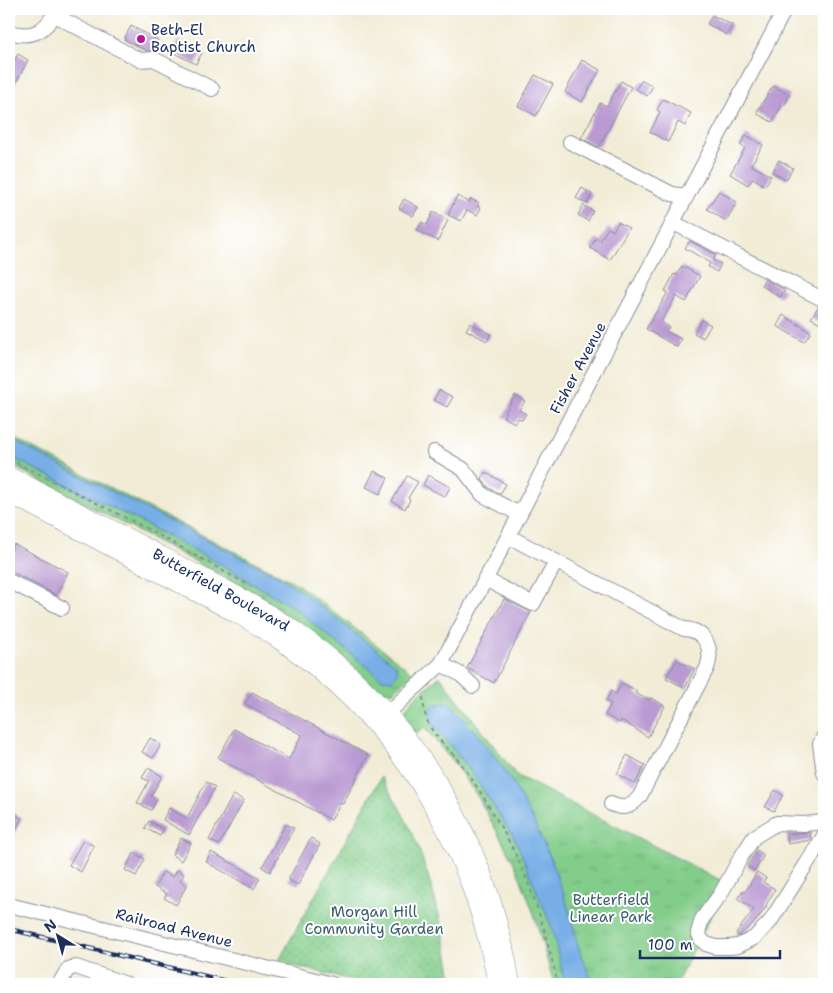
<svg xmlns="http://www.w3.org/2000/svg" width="833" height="993" font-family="'Shantell Sans',sans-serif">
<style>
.grass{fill:url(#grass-tufts);stroke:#4f7e74}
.garden{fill:url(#garden-dots);stroke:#4f7e74}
.water{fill:#77aee6;stroke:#496ea2}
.building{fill:#b99ad2}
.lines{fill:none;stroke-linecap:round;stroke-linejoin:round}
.minor-casing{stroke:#868e9a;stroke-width:16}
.major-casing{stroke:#868e9a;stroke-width:19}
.path{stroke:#868e9a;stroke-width:2;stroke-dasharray:4 4;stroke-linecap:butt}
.minor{stroke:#fff;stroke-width:14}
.major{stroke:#fff;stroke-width:18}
.rail-casing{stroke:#1b2f5e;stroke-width:4.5}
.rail{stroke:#fff;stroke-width:2.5;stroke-dasharray:8;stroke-linecap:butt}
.poi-dot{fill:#b5179e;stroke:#fff;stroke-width:2}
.labels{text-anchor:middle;stroke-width:4;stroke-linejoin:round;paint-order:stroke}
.poi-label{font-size:15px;fill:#1b2f5e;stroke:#fff;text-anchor:start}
.street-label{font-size:15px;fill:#1b2f5e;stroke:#fff}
.park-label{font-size:15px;fill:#3a5e6b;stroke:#fff}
</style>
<defs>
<pattern id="grass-tufts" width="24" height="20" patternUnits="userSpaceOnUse" patternTransform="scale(1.25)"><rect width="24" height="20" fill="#83cd8a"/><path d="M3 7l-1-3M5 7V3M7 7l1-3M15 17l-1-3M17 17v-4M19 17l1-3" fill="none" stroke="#71b07a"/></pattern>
<pattern id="garden-dots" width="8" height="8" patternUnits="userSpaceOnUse" patternTransform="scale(1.25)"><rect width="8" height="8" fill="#83cd8a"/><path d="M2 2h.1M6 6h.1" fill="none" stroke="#71b07a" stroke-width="1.8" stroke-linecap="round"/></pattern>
</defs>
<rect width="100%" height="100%" fill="#fff"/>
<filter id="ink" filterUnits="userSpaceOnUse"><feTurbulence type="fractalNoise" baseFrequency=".02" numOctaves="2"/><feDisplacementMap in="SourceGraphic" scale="10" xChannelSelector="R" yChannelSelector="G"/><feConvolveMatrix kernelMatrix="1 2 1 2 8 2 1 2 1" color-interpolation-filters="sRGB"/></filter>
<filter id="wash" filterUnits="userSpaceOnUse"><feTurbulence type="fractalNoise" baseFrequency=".0096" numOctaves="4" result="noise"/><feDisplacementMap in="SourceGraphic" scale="20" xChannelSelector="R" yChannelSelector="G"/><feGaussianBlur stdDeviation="1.12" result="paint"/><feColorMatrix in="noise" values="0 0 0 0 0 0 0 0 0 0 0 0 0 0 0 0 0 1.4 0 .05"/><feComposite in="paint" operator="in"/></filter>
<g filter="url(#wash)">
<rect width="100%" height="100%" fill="#f2ecd6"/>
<!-- grass -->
<path class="grass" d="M9 436 296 583 414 674 394 691 380 692 345 660 289 616 225 577 9 464Z
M440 676 516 775 728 884 676 984H554L534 914 516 867 478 797 453 762 424 727 415 735C411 730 404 724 403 718 402 705 430 685 440 676Z"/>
<!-- garden -->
<path class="garden" d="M381 777C396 802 412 827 421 855 436 897 446 940 453 984H368L278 962Z"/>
<!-- water -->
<path class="water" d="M9 439 280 577 297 588 396 665 398 673 392 680 382 679 294 608 231 570 149 526 9 456Z
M450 703 490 750 509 777 531 816 550 857 568 907 581 956 594 984H565L552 928 515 839 468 767 432 723 430 710 435 704Z"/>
<g id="blocks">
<!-- building -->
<path class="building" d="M712 15 732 25 727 35 707 24Z
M131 26 158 40 153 50 147 51 124 39Z
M178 40 202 53 196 64 172 52Z
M18 54 28 60 9 96V71Z
M582 60 600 70 582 102 565 92Z
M535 75 553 84 536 116 518 106Z
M642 80 653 86 647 96 636 89Z
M621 81 631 87 599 147 581 138 600 103 607 106Z
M773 86 790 95 784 106 782 105 772 122 756 113Z
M663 99 691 113 685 126 678 122 668 142 650 132 660 112 657 110Z
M746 135 763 145 751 165 771 176 765 186 753 178 748 185 730 174 745 148 740 145Z
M779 160 793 168 786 180 772 172Z
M582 188 592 194 587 204 576 198Z
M719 191 737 202 726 221 707 209Z
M457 196 469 202 471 199 479 203 477 206 481 208 477 215 467 210 461 221 448 215Z
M404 199 418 207 413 216 399 208Z
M583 205 593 211 588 221 578 215Z
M433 212 448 220 438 241 417 230 422 222 427 225Z
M618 222 629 228 610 260 590 248 596 238 600 241 608 228 613 231Z
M690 241 716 255 713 260 721 264 717 272 708 267 710 263 685 248Z
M682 266 700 276 686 302 676 296 661 322 669 327 666 331 681 339 677 347 646 329 668 292 665 291 674 274 677 275Z
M765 279 785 290 780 297 761 285Z
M818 307 824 309V325L811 318Z
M783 315 811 332 804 342 777 326Z
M702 320 711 325 703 338 694 333Z
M470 323 491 334 487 341 466 330Z
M439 390 453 397 447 407 434 400Z
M515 395 525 401 519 410 526 414 522 420 518 418 515 423 503 417Z
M374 471 388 478 380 494 366 487Z
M485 472 506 484 500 494 489 488 482 479Z
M428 475 450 487 445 497 423 485Z
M407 476 418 482 408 498 410 500 405 509 392 501Z
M14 544 68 572 56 595 9 570V553Z
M504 599 531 612 494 683 467 668Z
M677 660 695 669 685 688 666 678Z
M622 683 637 691 635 693 649 700 651 698 665 706 648 737 621 720 620 723 605 715 611 704 606 701 611 691 616 694Z
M252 692 368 755 343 804 341 803 331 820 218 758 234 729 289 759 302 735 245 704Z
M150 738 161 745 153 758 142 752Z
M627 755 645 765 635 784 617 774Z
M148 768 162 776 151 796 157 799 151 810 137 803 149 781 142 778Z
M206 782 215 787 189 835 163 820 169 808 187 818Z
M775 790 783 795 774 811 765 807Z
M233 795 244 800 219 845 209 840Z
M9 811 22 818 9 844Z
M149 821 163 829 160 836 145 828Z
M286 824 294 828 270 872 262 867Z
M810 832 811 840 788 844 786 834Z
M181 838 191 843 181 861 172 855Z
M311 838 320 844 298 885 288 880Z
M83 840 94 846 81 872 69 865Z
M757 850 764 855 755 871 747 866Z
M211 852 260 878 254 889 206 862Z
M134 853 145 859 136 876 125 870Z
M177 870 184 874 180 881 187 885 176 905 164 898 167 894 155 887 163 872 173 877Z
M757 872 766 878 763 882 775 889 766 905 767 906 756 921 739 936 736 933 754 909 738 899 742 891 745 892Z"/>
</g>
</g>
<g filter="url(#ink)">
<use href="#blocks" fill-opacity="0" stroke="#868e9a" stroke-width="1"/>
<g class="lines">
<defs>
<path id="minor" d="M54 15 140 60 154 59 212 89
M9 32C33 39 46 31 57 9
M570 142 672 194 687 196
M672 222 824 300
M434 452 463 469 483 495 519 514
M508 536 684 629C705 630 714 649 707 668L640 796C631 807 624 810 611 804
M485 579 533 604 556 562
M9 581 62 608
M441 664 460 674 473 686
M379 721 441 664 785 9
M824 736 820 744 824 773
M824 822 804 824 777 823 754 837 741 857 720 895 702 919 698 932 701 939 706 944 716 947H729L738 946 754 938 770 922 824 836
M9 905 332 984
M59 984 68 969 76 967 126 984"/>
<path id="major" d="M9 476C66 505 123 535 179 565 217 585 256 604 291 628 413 712 488 840 511 984
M9 494C64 522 118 551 173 580 211 600 250 619 285 644 401 726 472 844 497 984"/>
</defs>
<!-- minor casing -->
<use href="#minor" class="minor-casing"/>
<!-- major casing -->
<use href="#major" class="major-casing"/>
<!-- path -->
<path class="path" d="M9 459 146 528 252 587
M423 697C424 705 424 715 428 723 434 736 450 750 459 761 478 786 493 813 508 840 533 885 546 934 558 984"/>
<!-- minor -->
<use href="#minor" class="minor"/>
<!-- major -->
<use href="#major" class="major"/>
<defs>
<path id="rail" d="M9 929 238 984"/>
</defs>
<!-- rail casing -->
<use href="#rail" class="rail-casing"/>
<!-- rail -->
<use href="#rail" class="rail"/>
</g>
</g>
<!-- markers -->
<circle class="poi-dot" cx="141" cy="39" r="5"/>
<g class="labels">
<!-- poi labels -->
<g class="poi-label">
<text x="151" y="35">Beth-El<tspan x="151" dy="17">Baptist Church</tspan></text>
</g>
<!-- street labels -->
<g class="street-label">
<text transform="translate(578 368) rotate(-62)" y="5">Fisher Avenue</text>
<text transform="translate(221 590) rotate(29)" y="5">Butterfield Boulevard</text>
<text transform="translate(174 928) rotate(14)" y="5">Railroad Avenue</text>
</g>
<!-- park labels -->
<g class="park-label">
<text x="611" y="905">Butterfield<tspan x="611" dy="17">Linear Park</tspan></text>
<text x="374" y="917">Morgan Hill<tspan x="374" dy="17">Community Garden</tspan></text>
</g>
</g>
<!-- margin -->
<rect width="833" height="993" fill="none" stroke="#fff" stroke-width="30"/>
<!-- north arrow -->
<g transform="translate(58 936) rotate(323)" stroke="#ffffff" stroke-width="4" paint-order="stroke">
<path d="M0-4L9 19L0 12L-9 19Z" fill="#1b2f5e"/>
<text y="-8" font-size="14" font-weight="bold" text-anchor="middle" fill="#1b2f5e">N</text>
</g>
<!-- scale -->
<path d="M640 950v8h140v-8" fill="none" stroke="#1b2f5e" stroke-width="2.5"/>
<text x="648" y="950" font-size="15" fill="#1b2f5e" stroke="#ffffff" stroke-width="4" paint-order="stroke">100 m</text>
</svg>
